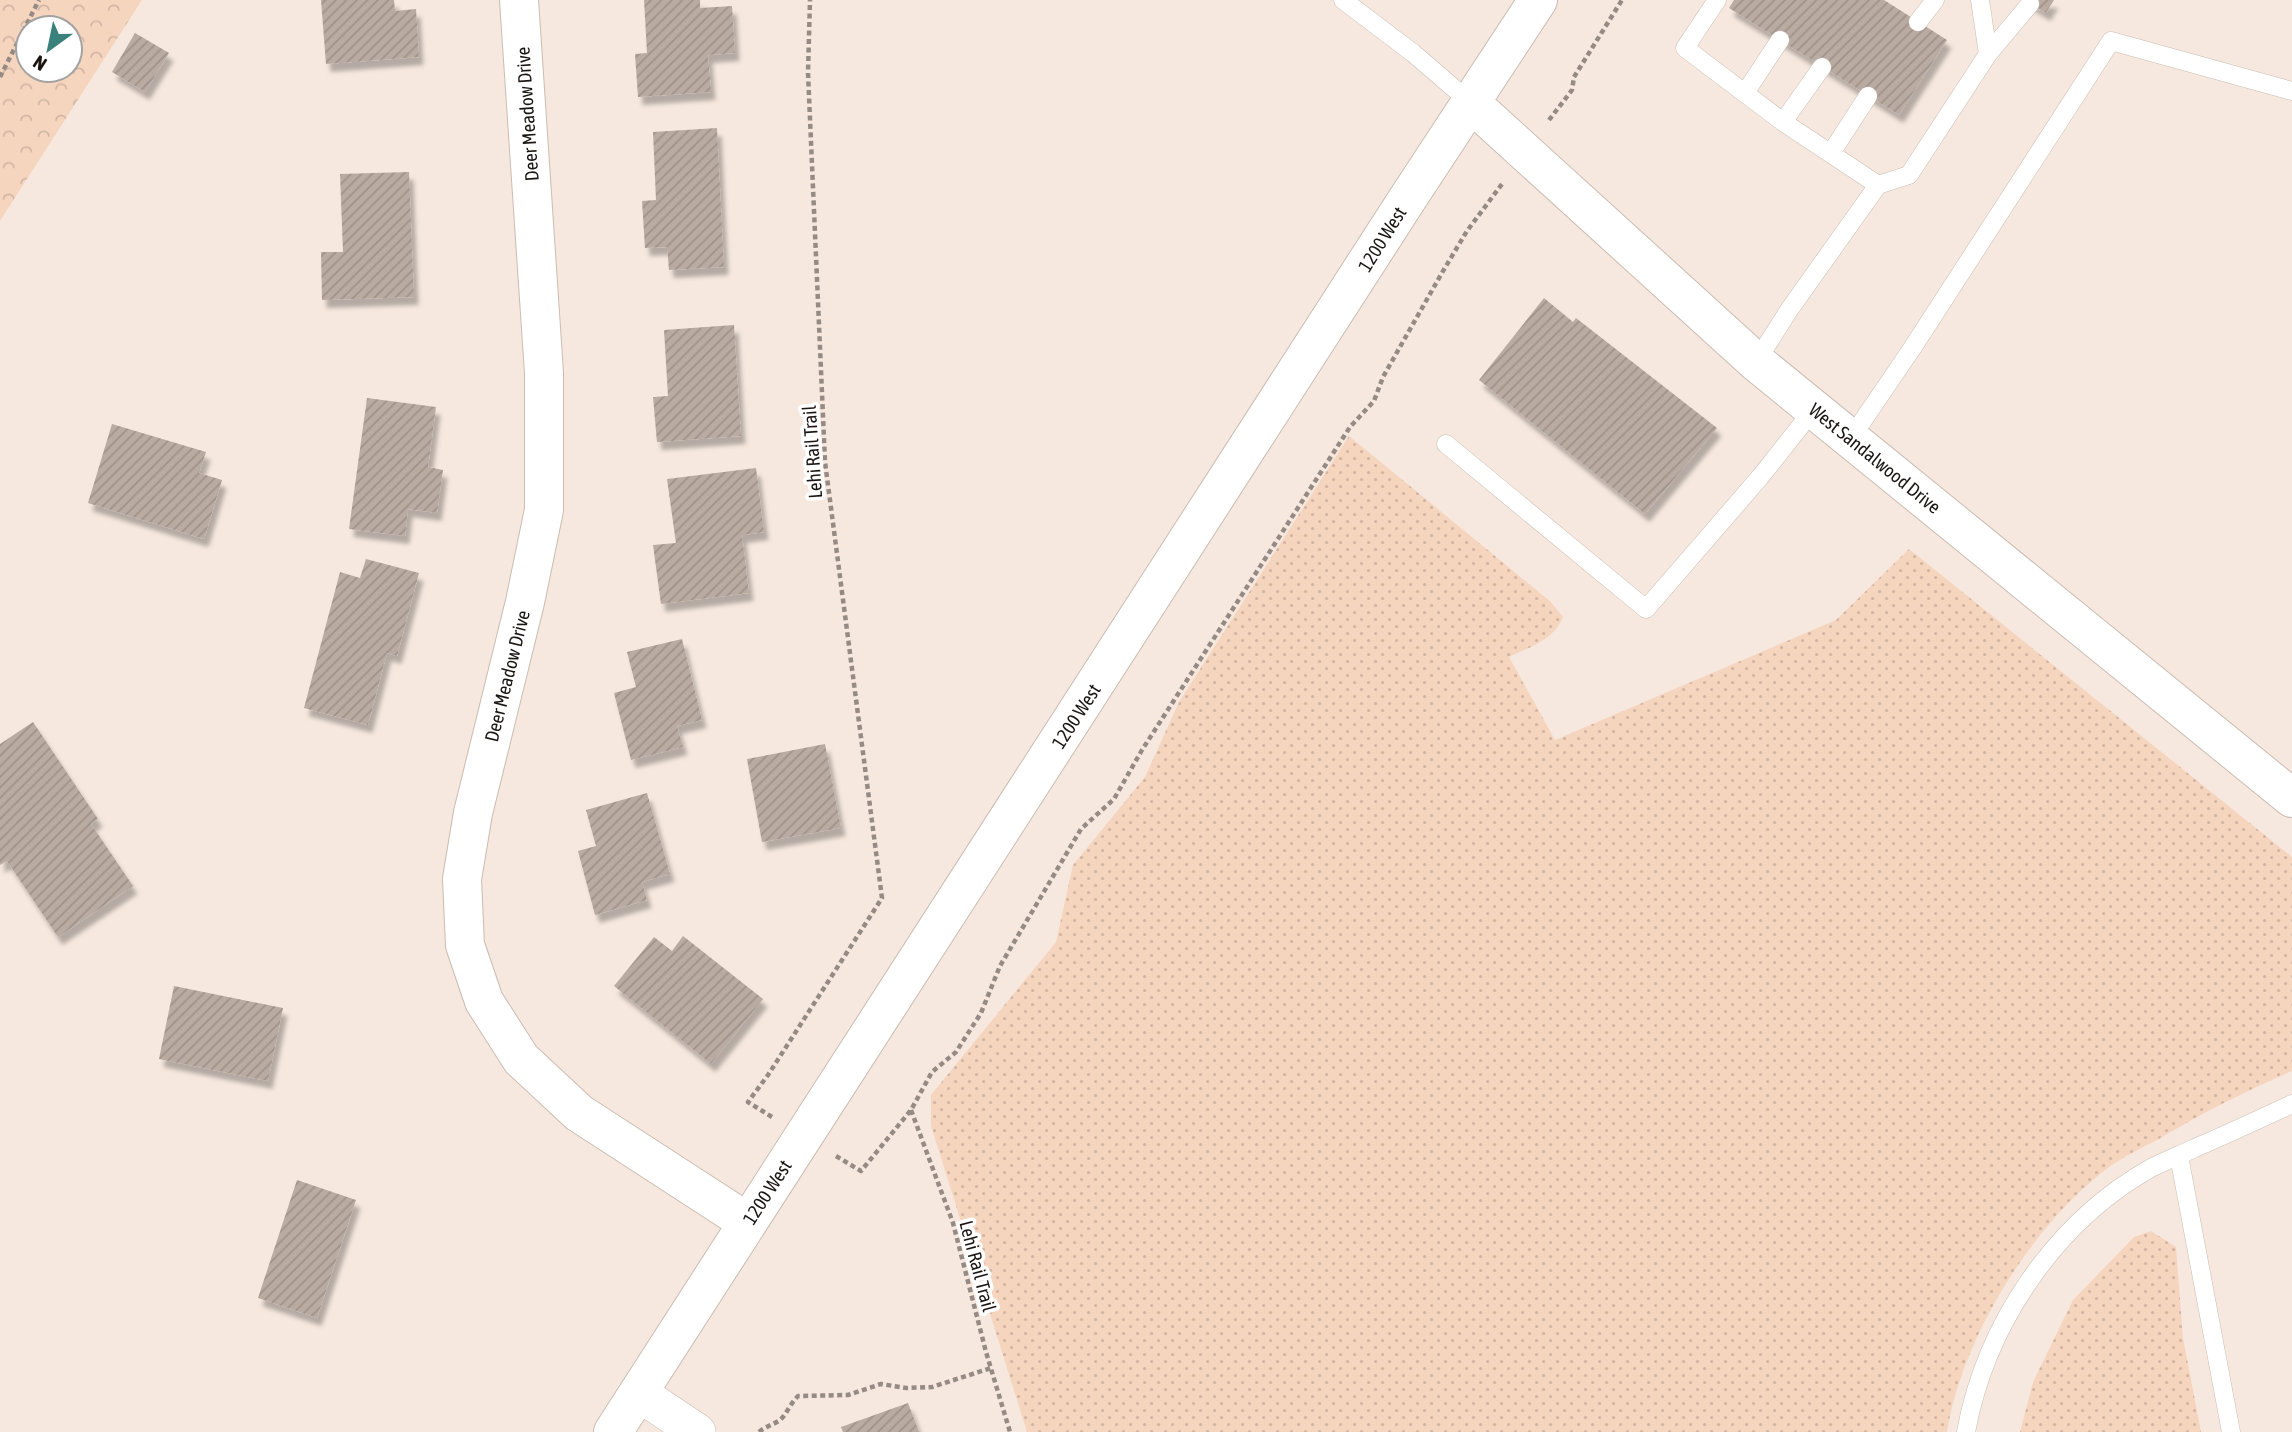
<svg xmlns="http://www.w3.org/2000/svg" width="2292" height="1432" font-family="'Asap Condensed',sans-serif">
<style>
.grass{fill:url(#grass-dots)}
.park{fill:url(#park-crowns);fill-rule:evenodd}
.building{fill:url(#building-hatch);filter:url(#shadow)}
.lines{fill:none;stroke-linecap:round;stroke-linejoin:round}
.lane-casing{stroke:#cabcb2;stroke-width:19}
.street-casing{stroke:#cabcb2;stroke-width:38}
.secondary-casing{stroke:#cabcb2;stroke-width:40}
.path{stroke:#958b84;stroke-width:4.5;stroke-dasharray:5 3.5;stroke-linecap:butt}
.lane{stroke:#fff;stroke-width:18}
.street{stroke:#fff;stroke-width:37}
.secondary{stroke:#fff;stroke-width:38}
.labels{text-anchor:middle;stroke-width:7;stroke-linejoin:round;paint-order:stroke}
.street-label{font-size:19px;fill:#1b1613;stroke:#fff}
</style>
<defs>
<pattern id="grass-dots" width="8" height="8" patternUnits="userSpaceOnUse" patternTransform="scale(1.75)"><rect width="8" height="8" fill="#f6d5bf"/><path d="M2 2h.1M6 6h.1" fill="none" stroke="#d2b6a3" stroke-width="1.8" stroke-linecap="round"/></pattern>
<pattern id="park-crowns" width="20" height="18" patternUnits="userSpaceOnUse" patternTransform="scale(1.75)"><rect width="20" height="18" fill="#f6d5bf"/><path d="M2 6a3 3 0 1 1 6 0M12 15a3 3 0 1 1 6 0" fill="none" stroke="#d2b6a3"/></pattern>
<pattern id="building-hatch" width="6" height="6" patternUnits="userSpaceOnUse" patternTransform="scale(1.75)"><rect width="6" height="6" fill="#b9aba2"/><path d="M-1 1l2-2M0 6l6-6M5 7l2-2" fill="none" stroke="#9e928b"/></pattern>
<filter id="shadow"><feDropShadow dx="4.5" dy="8" stdDeviation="2" flood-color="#0004"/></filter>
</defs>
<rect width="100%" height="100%" fill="#f6e8de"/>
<!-- grass -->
<path class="grass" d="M1349 436 1551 602 1563 617C1554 640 1530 647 1509 657L1555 740 1836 620 1909 549 2292 857V1071C2246 1091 2202 1113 2159 1139 2143 1147 2127 1155 2112 1165 2034 1221 1962 1337 1947 1432H1027L931 1126V1095L1056 942 1073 865 1145 777 1179 702Z
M2151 1231 2176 1247 2183 1338 2201 1432H2020L2033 1382 2073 1300 2134 1237Z"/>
<!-- park -->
<path class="park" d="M0 0H142L0 221ZM28 28H70V70H28Z"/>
<!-- building -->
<path class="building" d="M321 0H394L395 11 416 9 419 57 326 64Z
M644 0H700V8L732 6 735 53 708 55 711 92 638 97 635 54 647 53Z
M1734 0H1884L1947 40 1899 115 1729 8Z
M2025 0H2054L2046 13Z
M135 33 169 53 145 92 112 72Z
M717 128 724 267 669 270 667 247 645 248 642 201 656 200 653 132Z
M409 172 414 297 322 300 321 252H343L340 174Z
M1544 298 1573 322 1576 318 1717 428 1645 514 1479 380Z
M734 325 741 436 657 442 653 397 668 396 664 330Z
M367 398 436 407 428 467 443 470 437 513 408 509 405 536 349 529Z
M112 424 206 452 199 473 222 480 204 539 88 503Z
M756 468 764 532 742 535 749 593 661 604 653 545 676 543 667 479Z
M366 559 419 573 397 656 387 653 368 725 304 708 340 572 360 578Z
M682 639 702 720 677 726 683 747 631 760 614 693 636 687 627 652Z
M33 722 98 819 91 824 133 886 58 937 7 861 0 865V744Z
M825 744 841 828 762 842 747 759Z
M647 793 670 874 642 882 647 900 595 915 578 851 596 846 586 810Z
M683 936 763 999 711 1064 614 986 654 937 672 951Z
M174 986 283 1008 268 1081 159 1059Z
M297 1180 356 1200 317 1318 258 1298Z
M908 1403 919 1432H843L841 1427Z"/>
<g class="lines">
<defs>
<path id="lane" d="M1343 0 1413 53 1471 103
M1717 0 1685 48 1783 122 1878 185
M1918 22 1935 0
M1988 54 2030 4
M1745 93 1780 40
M1783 122 1822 67
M1831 153 1868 96
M1756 362 1789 310 1878 185 1909 175 1988 54 1980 0
M1851 438 1913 347 2111 41 2292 91
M1446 444 1646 609 1761 476 1814 409
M2179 1156 2231 1432
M1966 1432C1986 1324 2055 1222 2151 1168 2165 1161 2180 1155 2195 1148 2227 1134 2260 1119 2292 1104"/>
<path id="street" d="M639 1393 697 1432"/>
<path id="secondary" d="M519 0 544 373V510L525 602 473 813 462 879 465 945 484 1001 521 1059 579 1113 747 1222
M1471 103 1756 362 2292 798
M613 1432 1406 201 1538 0"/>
</defs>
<!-- lane casing -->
<use href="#lane" class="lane-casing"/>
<!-- street casing -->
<use href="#street" class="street-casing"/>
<!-- secondary casing -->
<use href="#secondary" class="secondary-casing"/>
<!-- path -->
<path class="path" d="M0 77 39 0
M1549 120 1572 90 1574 77 1622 0
M911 1110 953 1223 986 1352 1010 1432
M772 1117 748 1102 768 1075 882 898 825 462 808 73 810 0
M836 1156 861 1171 911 1110 932 1072 956 1052 981 1013 1000 966 1081 829 1114 799 1142 750 1350 427 1374 401 1383 377 1443 271 1467 231 1502 184
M759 1432C766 1426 773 1425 780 1420 786 1415 790 1404 798 1396L848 1395 881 1384 906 1388 932 1387 991 1368"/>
<!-- lane -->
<use href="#lane" class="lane"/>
<!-- street -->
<use href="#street" class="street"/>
<!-- secondary -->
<use href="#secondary" class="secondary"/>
</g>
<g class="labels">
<!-- street labels -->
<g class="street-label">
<text transform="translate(527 114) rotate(-94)" y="7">Deer Meadow Drive</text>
<text transform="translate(1382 239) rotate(-58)" y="7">1200 West</text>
<text transform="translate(812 452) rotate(-94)" y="7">Lehi Rail Trail</text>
<text transform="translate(1875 458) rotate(39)" y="7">West Sandalwood Drive</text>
<text transform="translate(507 676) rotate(-76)" y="7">Deer Meadow Drive</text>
<text transform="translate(1076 716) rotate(-57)" y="7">1200 West</text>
<text transform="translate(767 1192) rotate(-57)" y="7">1200 West</text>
<text transform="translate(978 1266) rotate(75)" y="7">Lehi Rail Trail</text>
</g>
</g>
<!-- north arrow -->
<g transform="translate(49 49) rotate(213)"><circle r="33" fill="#ffffff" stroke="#a4a2a1" stroke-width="2"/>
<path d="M0-5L12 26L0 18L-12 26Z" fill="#3a817b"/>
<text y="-10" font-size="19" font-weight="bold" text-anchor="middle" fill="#1b1613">N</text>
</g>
</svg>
